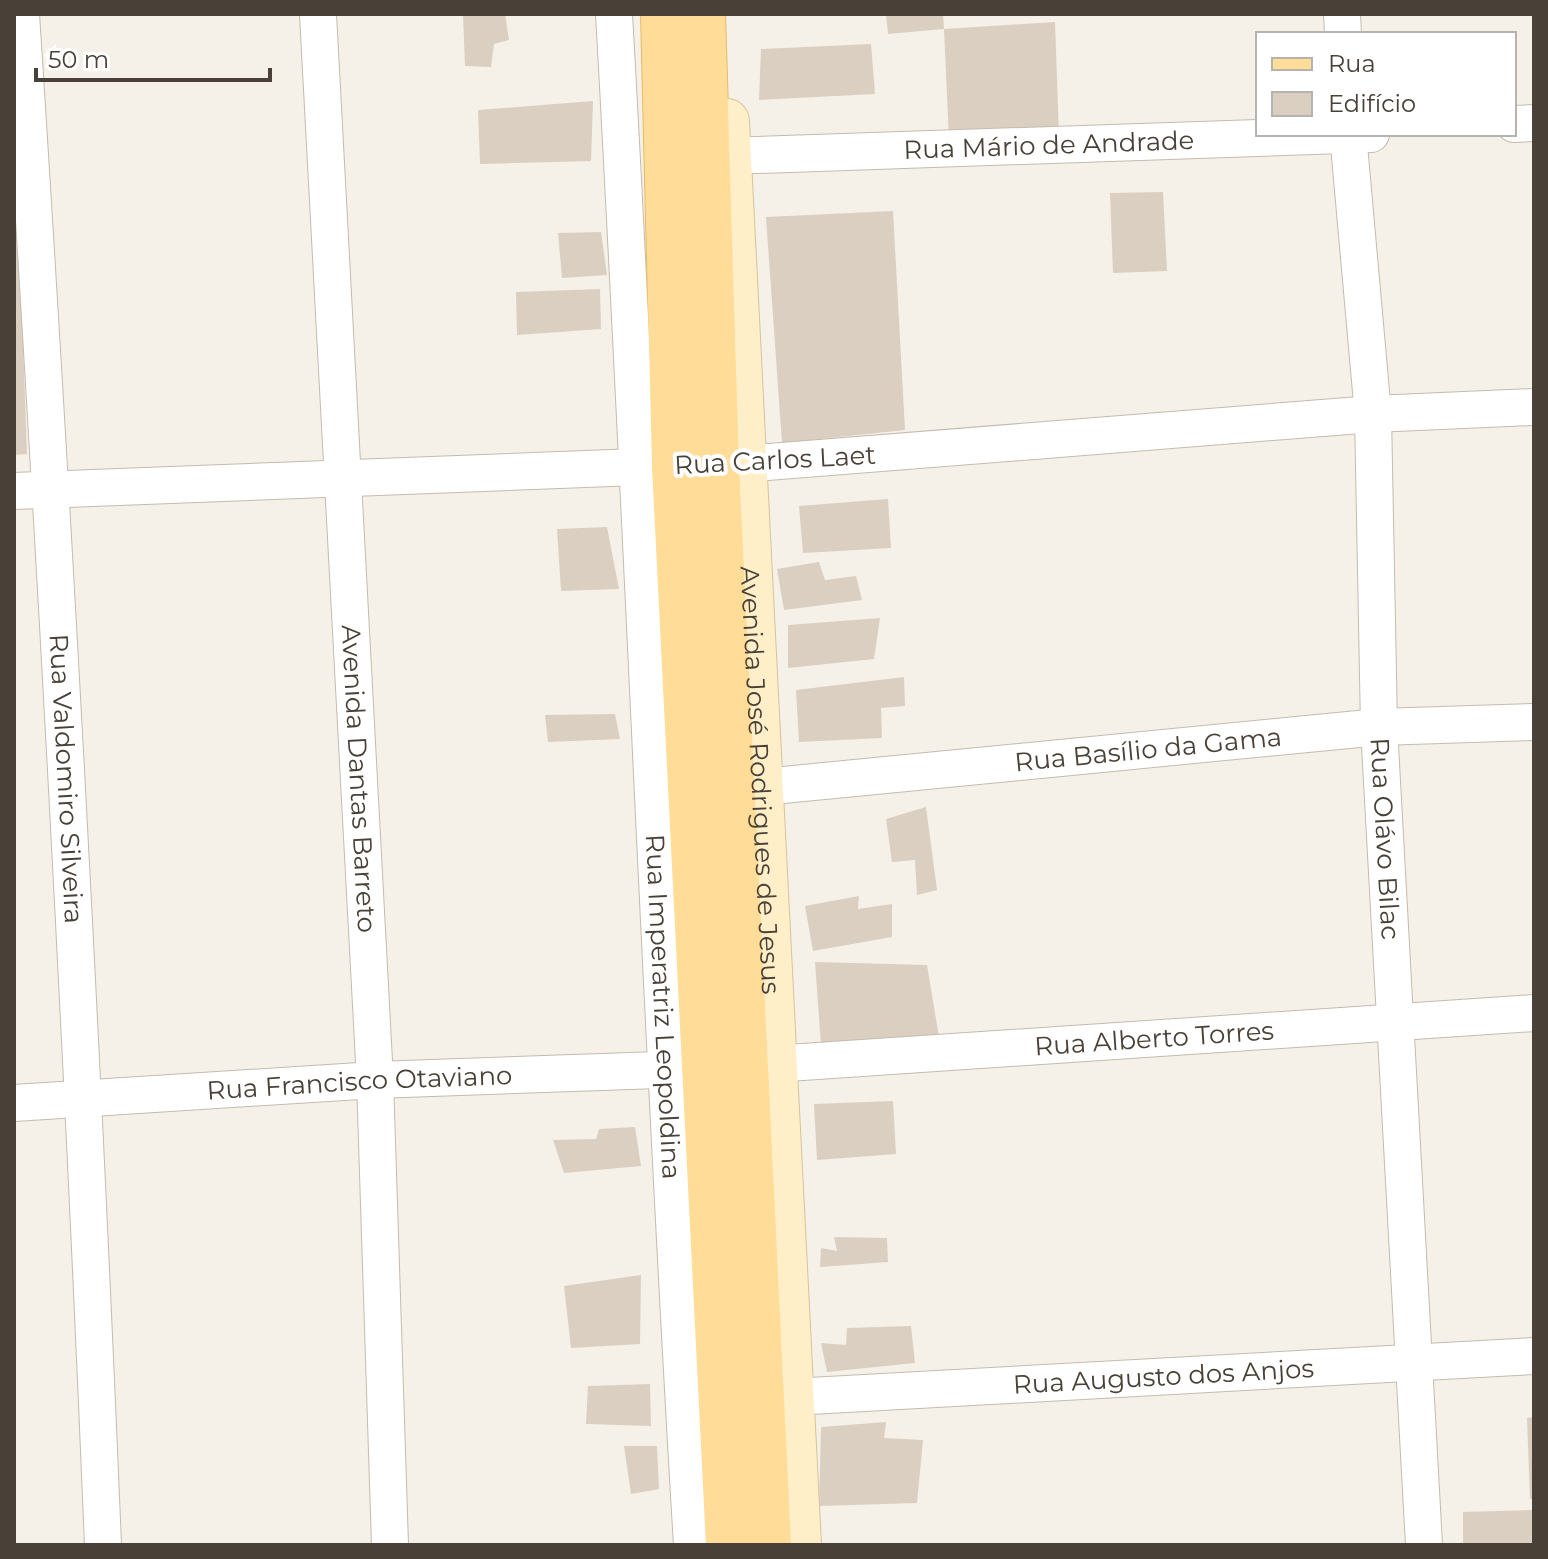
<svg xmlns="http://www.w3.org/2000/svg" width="1548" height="1559" font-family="Montserrat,sans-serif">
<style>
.building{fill:#dacfc1}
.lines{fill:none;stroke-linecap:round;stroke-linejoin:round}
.street-casing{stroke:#c4bbae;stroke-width:38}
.secondary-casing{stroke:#d6c398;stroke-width:46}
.primary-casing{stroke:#e8ba64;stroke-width:46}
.street{stroke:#fff;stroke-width:36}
.secondary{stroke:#ffefc9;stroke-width:44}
.primary{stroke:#ffdc98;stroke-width:44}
.labels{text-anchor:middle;stroke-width:8;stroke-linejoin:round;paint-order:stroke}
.street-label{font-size:26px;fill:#494137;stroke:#fff}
</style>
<rect width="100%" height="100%" fill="#f5f1e9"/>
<!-- building -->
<path class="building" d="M463 14H505L509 40 494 44 491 67 465 66Z
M886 14H943L944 29 1055 22 1059 136 949 140 944 29 888 34Z
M871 44 875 94 759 100 761 49Z
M593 101 591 161 480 164 478 110Z
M14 172H17L27 454 14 455Z
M1163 192 1167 271 1113 273 1110 193Z
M893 211 905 430 782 443 766 217Z
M601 232 607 275 562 278 558 233Z
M600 289 601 329 517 335 516 292Z
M888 499 891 548 803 553 799 506Z
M607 527 619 589 561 591 557 529Z
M819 562 825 580 856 576 862 600 784 610 777 569Z
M880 618 874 659 788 668V625Z
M904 677 905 706 881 708 882 738 799 742 796 690Z
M615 714 620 739 548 742 545 715Z
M926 807 937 890 917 895 915 860 892 862 886 819Z
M859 896 858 909 892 904V937L813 951 805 906Z
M815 962 927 965 939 1037 821 1045Z
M893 1101 896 1154 817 1160 814 1104Z
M635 1127 641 1166 564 1173 553 1140 596 1139 599 1129Z
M834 1237 887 1238 888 1262 820 1267 821 1248 837 1251Z
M641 1275 640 1344 571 1348 564 1286Z
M911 1326 915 1363 827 1372 821 1343 846 1345 847 1328Z
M650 1384 651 1426 586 1424 588 1386Z
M1534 1417V1499H1530L1527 1418Z
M886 1422 884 1438 923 1440 917 1503 819 1506 821 1427Z
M624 1446H657L659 1489 631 1494Z
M1534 1510V1545H1463V1512Z"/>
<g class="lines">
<defs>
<g id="street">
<path id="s1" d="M21 14C54 524 82 1034 103 1545"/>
<path id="s2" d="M318 14 375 1080 390 1545"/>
<path id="s3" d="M614 14C643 524 661 1035 692 1545"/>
<path d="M1342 14 1343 34"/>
<path d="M1514 124 1534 123"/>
<path id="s4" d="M1348 134 1373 414 1379 727 1424 1545"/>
<path id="s5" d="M729 156 1371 134"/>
<path d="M718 466 1373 414 1534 407"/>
<path d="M14 491 663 466"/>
<path id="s6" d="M762 787 1379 727 1534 722"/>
<path id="s7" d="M773 1064 1534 1013"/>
<path id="s8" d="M14 1103 375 1080 688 1069"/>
<path id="s9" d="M792 1397 1534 1356"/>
</g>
<g id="secondary">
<path id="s10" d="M727 121 799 1545"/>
</g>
<path id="primary" d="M663 14 674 466 728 1545
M703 14 717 466 769 1545"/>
</defs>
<!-- street casing -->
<use href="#street" class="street-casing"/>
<!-- secondary casing -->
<use href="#secondary" class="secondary-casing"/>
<!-- primary casing -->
<use href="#primary" class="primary-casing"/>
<!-- street -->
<use href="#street" class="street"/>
<!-- secondary -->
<use href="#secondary" class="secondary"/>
<!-- primary -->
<use href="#primary" class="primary"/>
</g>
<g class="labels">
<!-- street labels -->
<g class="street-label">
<text dy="9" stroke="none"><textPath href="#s5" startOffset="320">Rua Mário de Andrade</textPath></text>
<text transform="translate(775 460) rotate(-3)" y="9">Rua Carlos Laet</text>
<text dy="9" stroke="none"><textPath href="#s6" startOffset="388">Rua Basílio da Gama</textPath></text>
<text dy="9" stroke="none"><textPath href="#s1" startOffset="766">Rua Valdomiro Silveira</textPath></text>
<text dy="9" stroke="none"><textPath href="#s2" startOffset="766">Avenida Dantas Barreto</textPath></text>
<text dy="9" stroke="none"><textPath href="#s10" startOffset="660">Avenida José Rodrigues de Jesus</textPath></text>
<text dy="9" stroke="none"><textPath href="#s4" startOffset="706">Rua Olávo Bilac</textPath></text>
<text dy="9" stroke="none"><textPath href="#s3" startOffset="994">Rua Imperatriz Leopoldina</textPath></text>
<text dy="9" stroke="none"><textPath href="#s7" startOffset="382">Rua Alberto Torres</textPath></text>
<text dy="9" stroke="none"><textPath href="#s8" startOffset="346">Rua Francisco Otaviano</textPath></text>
<text dy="9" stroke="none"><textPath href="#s9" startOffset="372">Rua Augusto dos Anjos</textPath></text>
</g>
</g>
<!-- border -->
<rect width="1548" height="1559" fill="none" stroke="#494137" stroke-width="32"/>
<!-- legend -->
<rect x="1256" y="32" width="260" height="104" fill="#ffffff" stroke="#b6b3af" stroke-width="2"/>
<rect x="1272" y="58" width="40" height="12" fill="#ffdc98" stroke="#b6b3af" stroke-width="2"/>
<text x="1328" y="72" font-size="24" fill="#494137">Rua</text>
<rect x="1272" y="92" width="40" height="24" fill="#dacfc1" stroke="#b6b3af" stroke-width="2"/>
<text x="1328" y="112" font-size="24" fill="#494137">Edifício</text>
<!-- scale -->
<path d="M36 68v12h234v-12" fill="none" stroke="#494137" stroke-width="4"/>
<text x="48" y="68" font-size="24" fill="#494137" stroke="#ffffff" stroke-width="6" paint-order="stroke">50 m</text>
</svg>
